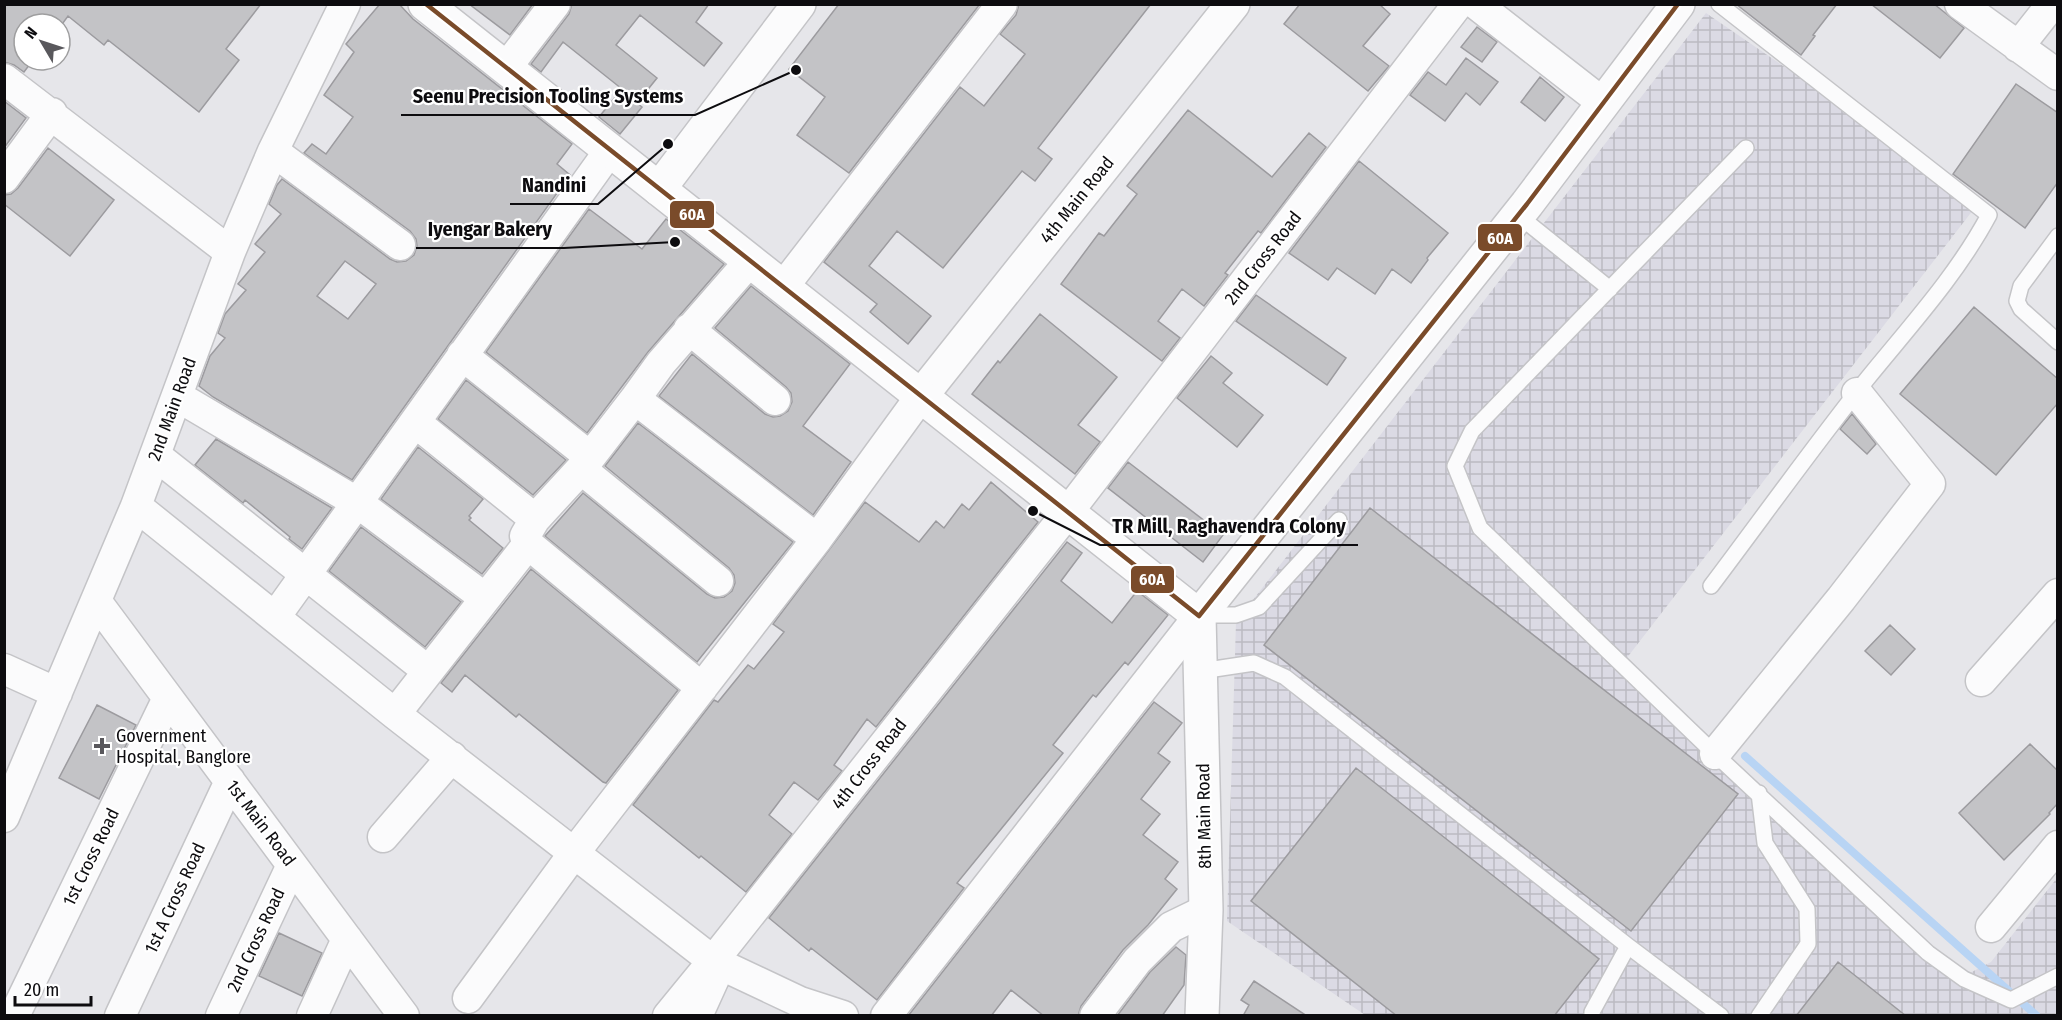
<svg xmlns="http://www.w3.org/2000/svg" width="2062" height="1020" font-family="'Fira Sans Condensed',sans-serif">
<style>
.industrial{fill:url(#industrial-grid)}
.lines{fill:none;stroke-linecap:round;stroke-linejoin:round}
.stream{stroke:#b8d4f4;stroke-width:8}
.building{fill:#c3c3c6;stroke:#9c9b9f;stroke-width:1.5;fill-rule:evenodd}
.service-casing{stroke:#c4c4c7;stroke-width:18}
.minor-casing{stroke:#c4c4c7;stroke-width:33}
.tertiary-casing{stroke:#c4c4c7;stroke-width:36}
.primary-casing{stroke:#c4c4c7;stroke-width:36}
.service{stroke:#fbfbfc;stroke-width:15}
.minor{stroke:#fbfbfc;stroke-width:30}
.tertiary{stroke:#fbfbfc;stroke-width:33}
.primary{stroke:#fbfbfc;stroke-width:33}
.bus-1-casing{stroke:#fff;stroke-width:9}
.bus-1{stroke:#7a4b2a;stroke-width:4.5}
.poi-dot{fill:#59585c;stroke:#fff;stroke-width:2}
.labels{text-anchor:middle;stroke-width:4.5;stroke-linejoin:round;paint-order:stroke}
.street-label{font-size:18px;fill:#0d0c0f;stroke:#fff}
.poi-label{font-size:18px;fill:#0d0c0f;stroke:#fff;text-anchor:start}
.leader{fill:none;stroke:#0d0c0f;stroke-width:2}
.callout-dot{fill:#0d0c0f;stroke:#fff;stroke-width:2}
.callout-label{font-size:20px;text-anchor:middle;font-weight:bold;fill:#0d0c0f;stroke:#fff;stroke-width:4.5;stroke-linejoin:round;paint-order:stroke}
.line-badge{stroke:#fff;stroke-width:2}
.badge-label{font-size:16px;text-anchor:middle;font-weight:bold;fill:#fff}
</style>
<defs>
<pattern id="industrial-grid" width="8" height="8" patternUnits="userSpaceOnUse" patternTransform="scale(1.5)"><rect width="8" height="8" fill="#dbdae4"/><path d="M0 4h8M4 0v8" fill="none" stroke="#bbbac2"/></pattern>
</defs>
<rect width="100%" height="100%" fill="#e6e6ea"/>
<!-- industrial -->
<path class="industrial" d="M1706 13 1980 201 1626 659 1708 735 1868 894 1964 976 1991 962 2057 878V1015H1365L1227 921 1236 622Z"/>
<g class="lines">
<!-- stream -->
<path class="stream" d="M1745 756 2037 1016"/>
</g>
<!-- building -->
<path class="building" d="M4 4H261L226 49 239 60 199 112 108 40 104 45 68 16 60 27V24H24V60H33L24 72 14 65 4 62Z
M380 4H399L413 19 572 144 557 164 570 175 352 480 213 397 199 386 210 356 225 338 218 333 225 314 246 290 238 284 265 252 255 244 281 214 269 204 277 185 282 179 390 259 397 262 406 261 414 255 417 246 416 239 410 231 304 153 312 144 326 154 353 117 324 95 354 52 346 44ZM345 261 376 284 348 319 317 296Z
M469 4H533L510 35Z
M572 4H709L696 22 722 43 704 66 640 15 616 45 657 78 637 103 642 107 620 134 599 117 622 89 563 42 541 72 531 64 569 14Z
M839 4H980L849 173 797 135 825 97 789 69Z
M1019 4H1151L1038 148 1052 159 1035 181 1022 171 943 268 897 231 869 266 931 316 908 344 870 312 877 304 824 262 960 87 984 106 1025 54 1000 34 1016 15Z
M1300 4H1379L1390 14 1363 46 1389 66 1368 91 1284 24Z
M1736 4H1837L1813 35 1815 36 1801 55Z
M1871 4H1934L1964 28 1940 58Z
M1477 27 1497 42 1482 62 1461 47Z
M1466 58 1498 82 1480 105 1466 93 1445 121 1410 95 1428 72 1446 85Z
M1540 77 1564 97 1545 121 1521 102Z
M2016 84 2058 113V182L2025 228 1953 174Z
M4 101 26 118 4 148Z
M1188 110 1272 177 1309 133 1326 147 1261 233 1258 231 1225 273 1228 275 1204 306 1182 289 1158 321 1180 338 1162 361 1061 284 1099 233 1104 236 1137 194 1127 186Z
M48 148 114 200 70 256 4 204V195L11 194 18 188Z
M1359 161 1448 233 1427 258 1428 260 1411 283 1392 269 1375 294 1337 268 1328 280 1289 253Z
M589 209 642 249 666 219 724 264 648 352 587 433 486 352Z
M751 286 850 364 803 426 851 462 813 515 659 396 692 354 765 414 773 417 780 416 788 411 792 402 791 393 786 387 715 328Z
M1256 295 1346 358 1327 385 1236 321Z
M1974 307 2058 379V403L1996 475 1900 394Z
M1040 314 1117 377 1078 425 1100 442 1075 474 972 394 998 361 1000 363Z
M1211 356 1232 373 1223 383 1263 415 1237 447 1177 398Z
M466 380 566 460 533 495 438 419Z
M1852 414 1876 444 1867 454 1840 429Z
M638 423 793 542 697 662 545 536 583 493 707 594 715 598 724 597 732 591 735 583 734 575 729 568 605 466Z
M216 439 332 508 302 549 289 539 290 537 245 500 243 503 195 465Z
M418 447 483 499 469 516 471 518 469 520 503 548 482 574 381 499Z
M1128 462 1223 535 1203 562 1108 488Z
M991 482 1038 522 876 727 867 719 834 765 842 771 818 800 794 782 769 815 792 834 746 892 701 856 699 858 633 805 714 700 718 702 748 665 754 669 784 632 773 624 865 502 919 542 936 521 944 528 962 504 969 510Z
M1370 508 1738 794 1631 931 1264 645Z
M361 527 461 602 425 647 329 571Z
M1067 542 1082 553 1061 581 1112 623 1137 591 1168 615 1128 665 1125 662 1096 697 1093 695 1053 745 1063 753 957 883 964 888 877 1000 811 948 809 951 769 918Z
M531 569 678 690 606 783 603 782 519 714 516 717 465 675 452 692 441 683Z
M1890 625 1915 649 1891 675 1865 651Z
M1154 702 1182 723 1158 753 1170 762 1141 799 1160 814 1143 835 1178 862 1165 879 1177 889 1148 925 1123 950 1081 1006 1078 1016H1044L1011 990 991 1016H908Z
M97 705 136 725 99 799 59 778Z
M2030 744 2058 771V803L2049 813 2050 814 2004 860 1959 813Z
M1356 768 1599 959 1554 1016H1397L1251 901Z
M279 933 322 953 302 996 259 976Z
M1176 947 1186 955 1184 985 1162 1016H1117L1150 972Z
M1838 962 1906 1016H1796Z
M1254 981 1307 1016H1243L1249 1005 1241 1000Z"/>
<g class="lines">
<defs>
<path id="service" d="M1746 148 1472 431 1455 466 1480 528 1715 754 1928 953 1964 979 2011 1000 2058 976
M1518 215 1610 289
M2058 236 2021 286 2017 301 2021 309 2058 342
M1711 586C1763 517 1813 447 1867 379 1910 326 1957 275 1989 215L1719 4
M1202 615H1236L1259 607 1339 520
M1201 671 1254 663 1285 677 1628 946 1721 1016
M1759 793 1765 843 1807 909 1808 944 1759 1016
M1592 1016V1012L1628 946"/>
<path id="minor" d="M1476 4 1603 103
M1960 4 2058 75
M2018 47 2052 4
M506 68 555 4
M4 79 230 252
M273 151 400 245
M4 178 52 113
M783 287 1002 4
M689 329 775 400
M462 355 589 456
M177 396 358 503 485 598
M635 399 817 539
M415 422 535 519
M155 455 428 671
M581 469 718 581
M136 506 395 714 713 961 800 1002 843 1016
M528 544 702 688
M96 601 404 1016
M275 617 610 150
M4 669 57 693
M1981 681 2058 594
M395 714 528 544 525 536 535 519 581 469 635 399 661 363 750 261
M1715 754 1841 599 1930 484 1857 393
M4 817 136 506 230 252 273 151 345 4
M383 837 452 757
M1991 927 2058 846
M468 998 574 853 817 539 921 396
M14 1016 168 698
M120 1016 230 781
M221 1016 292 865
M312 1016 347 939
M668 1016 713 961 1068 512 1458 4
M697 1016 717 972
M886 1016 1199 616
M1095 1016 1137 961 1171 927 1206 910"/>
<path id="tertiary" d="M659 189 799 4
M921 396 1233 4
M1199 616 1206 910 1202 1016"/>
<path id="primary" d="M425 4 1199 616 1527 204 1678 4"/>
</defs>
<!-- service casing -->
<use href="#service" class="service-casing"/>
<!-- minor casing -->
<use href="#minor" class="minor-casing"/>
<!-- tertiary casing -->
<use href="#tertiary" class="tertiary-casing"/>
<!-- primary casing -->
<use href="#primary" class="primary-casing"/>
<!-- service -->
<use href="#service" class="service"/>
<!-- minor -->
<use href="#minor" class="minor"/>
<!-- tertiary -->
<use href="#tertiary" class="tertiary"/>
<!-- primary -->
<use href="#primary" class="primary"/>
<defs>
<path id="bus-1" d="M426 4 1199 616 1527 204 1678 4"/>
</defs>
<!-- bus-1 casing -->
<use href="#bus-1" class="bus-1-casing"/>
<!-- bus-1 -->
<use href="#bus-1" class="bus-1"/>
</g>
<!-- markers -->
<path class="poi-dot" d="M99 737h6v6h6v6h-6v6h-6v-6h-6v-6h6z"/>
<g class="labels">
<!-- street labels -->
<g class="street-label">
<text transform="translate(1077 200) rotate(-51)" y="6">4th Main Road</text>
<text transform="translate(1263 258) rotate(-52)" y="6">2nd Cross Road</text>
<text transform="translate(172 409) rotate(-70)" y="6">2nd Main Road</text>
<text transform="translate(869 764) rotate(-52)" y="6">4th Cross Road</text>
<text transform="translate(1204 816) rotate(-91)" y="6">8th Main Road</text>
<text transform="translate(261 823) rotate(53)" y="6">1st Main Road</text>
<text transform="translate(91 857) rotate(-64)" y="6">1st Cross Road</text>
<text transform="translate(175 898) rotate(-65)" y="6">1st A Cross Road</text>
<text transform="translate(256 940) rotate(-65)" y="6">2nd Cross Road</text>
</g>
<!-- poi labels -->
<g class="poi-label">
<text x="116" y="742">Government<tspan x="116" dy="21">Hospital, Banglore</tspan></text>
</g>
</g>
<!-- callouts -->
<path class="leader" d="M796 70L695 115H401M668 144L598 204H510M675 242L564 248H416M1033 511L1100 545H1358"/>
<g class="callout-dot">
<circle cx="796" cy="70" r="6"/>
<circle cx="668" cy="144" r="6"/>
<circle cx="675" cy="242" r="6"/>
<circle cx="1033" cy="511" r="6"/>
</g>
<g class="callout-label">
<text x="548" y="103">Seenu Precision Tooling Systems</text>
<text x="554" y="192">Nandini</text>
<text x="490" y="236">Iyengar Bakery</text>
<text x="1229" y="533">TR Mill, Raghavendra Colony</text>
</g>
<g class="line-badge">
<rect x="669" y="200" width="46" height="29" rx="6" fill="#7a4b2a"/>
<rect x="1477" y="223" width="46" height="29" rx="6" fill="#7a4b2a"/>
<rect x="1130" y="565" width="45" height="29" rx="6" fill="#7a4b2a"/>
</g>
<g class="badge-label">
<text x="692" y="220">60A</text>
<text x="1500" y="244">60A</text>
<text x="1152" y="585">60A</text>
</g>
<!-- border -->
<rect width="2062" height="1020" fill="none" stroke="#0d0c0f" stroke-width="12"/>
<!-- north arrow -->
<g transform="translate(42 42) rotate(309)"><circle r="28" fill="#ffffff" stroke="#9e9e9f" stroke-width="1.5"/>
<path d="M0-4.5L10 22L0 15L-10 22Z" fill="#59585c"/>
<text y="-9" font-size="16" font-weight="bold" text-anchor="middle" fill="#0d0c0f">N</text>
</g>
<!-- scale -->
<path d="M15 996v9h76v-9" fill="none" stroke="#0d0c0f" stroke-width="3"/>
<text x="24" y="996" font-size="18" fill="#0d0c0f" stroke="#ffffff" stroke-width="4.5" paint-order="stroke">20 m</text>
</svg>
